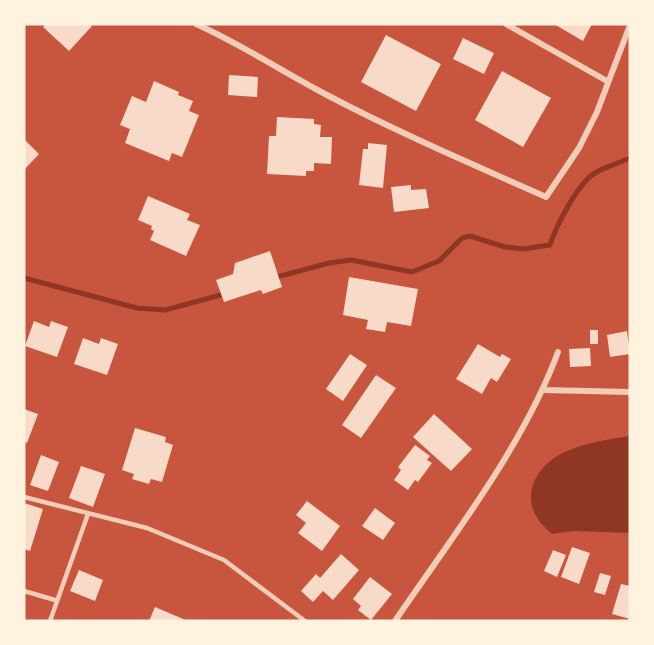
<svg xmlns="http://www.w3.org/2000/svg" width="654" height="645" font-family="'DM Sans',sans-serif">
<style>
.water{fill:#8f3625}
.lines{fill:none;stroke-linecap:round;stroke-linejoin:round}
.stream{stroke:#8f3625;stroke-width:5}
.building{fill:#f7dbc8}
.service{stroke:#f1ccb7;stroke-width:4.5}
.minor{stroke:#f1ccb7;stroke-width:6}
</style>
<rect width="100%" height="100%" fill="#c8553d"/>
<!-- water -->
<path class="water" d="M630 436V533L573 531 552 534C540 524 530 511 531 495 537 449 592 442 630 436Z"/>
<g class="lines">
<!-- stream -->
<path class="stream" d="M24 278 137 308 165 310 228 293
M273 278 329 263 351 260 412 272 439 261 462 238 470 236 505 247 523 249 550 245C556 226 578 183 595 173 605 167 619 163 630 158"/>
</g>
<!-- building -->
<path class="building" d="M46 24H90L92 26 69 51 43 27Z
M554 24H592L583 41Z
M386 35 441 64 416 111 361 82Z
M463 38 494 53 484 74 453 59Z
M502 71 551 98 523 147 475 120Z
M229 75 258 77 257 97 228 95Z
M154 81 179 92 178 95 193 101 189 111 199 115 182 157 172 153 169 161 125 143 130 129 120 125 132 96 146 102Z
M277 117 314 119V124L321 125 320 137H332L331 164 314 163V171H306V176L267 174 269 136H276Z
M24 139 39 154 24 170Z
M368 143 387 145 383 188 359 185 363 149H368Z
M411 185V190L426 189 429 208 394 212 391 187Z
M148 196 190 214 187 220 200 225 186 256 150 240 154 231 151 229 152 226 138 220Z
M270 251 282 287 263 294 261 290 224 302 216 280 233 274 235 263Z
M349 277 418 289 411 326 387 322 385 332 366 329 368 320 343 315Z
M34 321 49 327 51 321 68 327 57 357 25 346Z
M590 330H598V344H590Z
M627 331 630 354 610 357 607 335Z
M83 338 99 344 101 338 118 344 107 375 74 364Z
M478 344 500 357 502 354 511 359 497 382 491 378 482 394 456 379Z
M590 348 591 366 570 367 569 349Z
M350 354 367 365 343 401 326 389Z
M376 375 396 388 361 438 342 425Z
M24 409 38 414 27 443 24 441Z
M434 414 472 449 451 471 413 437Z
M135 428 166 437 165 442 173 445 162 482 151 479 149 484 132 479 134 474 122 470Z
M415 445 430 456 427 460 432 463 418 482 415 480 408 490 394 480 401 470 398 467Z
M41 455 59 462 48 491 30 485Z
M81 466 105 474 93 507 69 498Z
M307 501 340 526 322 551 298 533 306 523 296 515Z
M24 503 43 509 30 551 24 549Z
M375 508 395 523 383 540 362 526Z
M572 547 590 553 579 584 561 577Z
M553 550 566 555 557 577 544 571Z
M341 554 359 570 333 600 323 591 313 602 301 591 316 574 320 578Z
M79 570 103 580 95 601 70 591Z
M600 573 611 576 605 595 594 592Z
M370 577 392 594 371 620 358 610 361 606 353 599Z
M621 584 630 586V619L612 614Z
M155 607 188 621H149Z"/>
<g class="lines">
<!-- service -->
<path class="service" d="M24 497 147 528 224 560 305 621
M24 591 55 600
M50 621 88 514"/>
<!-- minor -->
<path class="minor" d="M196 24C241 44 281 71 325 94 397 132 472 164 546 197L579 148 597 112 630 25
M506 24 607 81
M544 390 630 392
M395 621C452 537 523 447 558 352"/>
</g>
<!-- border -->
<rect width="654" height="645" fill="none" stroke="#fff3e0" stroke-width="51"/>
</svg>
